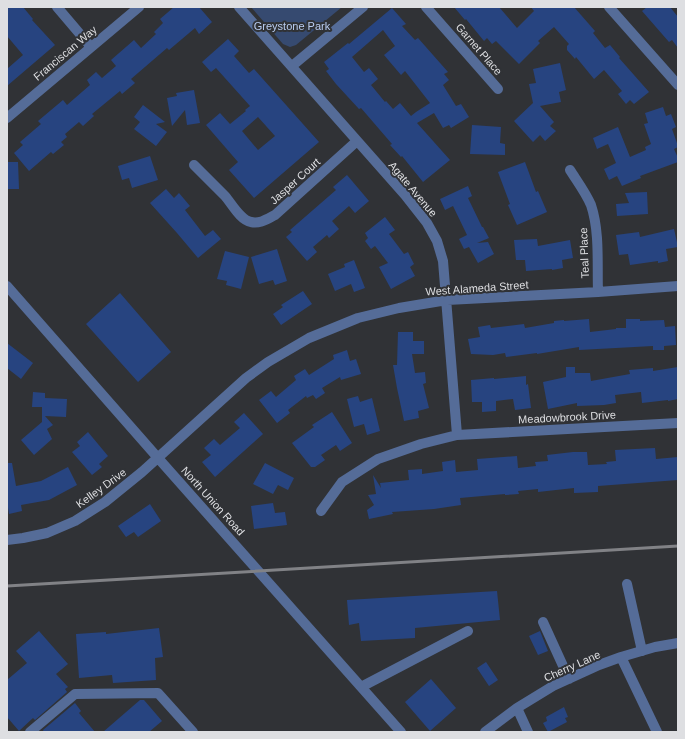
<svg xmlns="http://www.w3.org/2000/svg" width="685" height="739" font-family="Arial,sans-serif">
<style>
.green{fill:#364a70}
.building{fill:#274480;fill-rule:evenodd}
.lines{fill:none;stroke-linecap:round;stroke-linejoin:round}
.minor{stroke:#556c98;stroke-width:10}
.rail{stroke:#818286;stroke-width:3}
.labels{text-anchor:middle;stroke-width:4;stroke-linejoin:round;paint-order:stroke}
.park-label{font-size:11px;fill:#b9ccf0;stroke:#303236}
.street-label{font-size:11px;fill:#dedfe2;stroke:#303236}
</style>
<rect width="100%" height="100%" fill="#303236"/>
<!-- green -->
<path class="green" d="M251 7H342L296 45 290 47 283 44Z"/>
<!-- building -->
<path class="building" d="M7 7H23L33 19 32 20 55 45 7 86V69L23 55 7 36Z
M174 7H199L212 22 199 34 195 28 169 50 167 48 131 79 135 83 122 94 120 91 92 114 94 116 83 126 79 122 65 134 67 137 61 142 64 145 53 154 51 152 29 171 14 153 23 145 20 142 41 124 38 121 63 100 67 105 90 85 87 80 96 72 102 78 116 66 111 60 134 40 141 48 156 34 154 32 163 23 160 19Z
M454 7H499L517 28 534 11 531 7H574L595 31 593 33 605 48 610 45 620 57 619 58 649 92 634 104 630 100 626 104 618 94 622 91 604 70 594 79 576 57 575 59 567 50V46L569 44 554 27 538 41 540 43 519 64 496 41 492 44 487 38 484 41 466 19 465 20Z
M647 7H670L678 17V48L672 40 669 42 642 11Z
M392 8 406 24 402 26 415 40 418 38 448 72 444 74 449 80 443 85 456 106 461 104 469 117 451 128 449 125 443 128 434 113 417 123 450 160 423 182 402 156 401 157 390 145 392 144 361 108 359 109 336 84 326 71 329 69 324 62 348 43 349 44ZM383 30 395 46 384 55 401 75 405 71 430 103 416 112 411 116 400 103 393 109 386 101 385 102 371 85 378 79 369 68 364 72 352 57Z
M228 39 239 51 234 56 249 73 254 69 319 142 254 198 229 170 238 162 206 125 220 113 230 124 246 111 245 110 250 106 216 68 211 72 202 62ZM258 117 275 136 258 150 242 131Z
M560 63 566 90 559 92 561 102 540 106 554 122 550 126 556 131 545 141 540 135 533 142 514 121 533 103 529 84 536 83 533 69Z
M194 90 200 123 187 125 185 110 172 126 167 98 177 96 176 93Z
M143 105 165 122 156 124 167 132 156 146 134 129 140 122 134 117Z
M663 107 666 116 671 114 676 127 672 129 678 146V147L674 149 678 158V162L640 176 641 178 622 186 617 176 609 180 604 169 616 163 608 144 597 149 593 138 618 127 630 157 646 150 645 147 651 144 644 124 648 123 645 113Z
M472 125 501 127 500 143 505 144V155L470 154Z
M150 156 158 180 132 188 129 178 122 180 118 166Z
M7 162H18L19 189H7Z
M525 162 536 192 538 191 547 212 517 225 508 205 510 204 498 172Z
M347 175 369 201 355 213 349 206 332 221 339 229 329 238 327 235 313 247 317 252 307 261 286 237 292 232 290 230 336 190 333 187Z
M468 186 472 196 468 198 482 227H483L489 238 477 243 488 242 494 254 478 263 469 247 464 249 459 239 467 235 453 206 445 210 440 199Z
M166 189 174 198 179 193 190 206 185 210 205 236 213 230 221 239 198 258 177 233 150 203Z
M647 192 648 214 617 216 616 204 629 203 625 193Z
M385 217 395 230 389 234 404 254 408 252 414 264 410 267 415 276 391 289 379 267 388 263 375 246 371 249 365 241 368 238 365 233Z
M674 229 678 247 666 249 668 261 658 263V261L630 265 628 254 619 255 616 235 639 232 640 237Z
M537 239 538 246 570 240 573 258 562 260 563 268 552 270V269L526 271 525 260H516L514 240Z
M277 249 287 281 275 285 273 280 259 284 251 257Z
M225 251 249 257 241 289 226 285 227 281 217 279Z
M354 260 365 288 354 292 351 284 335 291 328 274 345 267 344 264Z
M303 291 312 304 281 325 273 314 283 307 281 305Z
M120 293 171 352 138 382 86 324Z
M589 319 590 332 616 329V328H626V319H640V321L664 320 665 327 675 326 676 345 664 346V350H653V346L579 350V347L537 354V353L506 357 505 353 493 355 471 354 468 339 480 337 478 327 490 325 491 328 524 324 525 328 554 323V321L564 320V321Z
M398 332H413V341H424V354H412L415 373 425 372 426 383 423 384 429 408 418 411 419 418 404 421 397 388 393 365H397Z
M7 343 33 363 21 379 7 368Z
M347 350 350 361 356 359 361 374 341 380 340 377 322 388 325 393 316 399 313 395 307 398 306 396 288 410 290 413 277 423 259 400 271 391 276 397 296 380 294 376 305 369 309 375 334 359 333 355Z
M566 367H575V373H590L591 381 630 374 629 370 653 368V371L678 367V399L668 401V400L642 403 641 392 615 395 616 403 604 405 577 406V403L548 409 543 382 566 377Z
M526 376V385L528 384 531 408 515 410 513 399 496 401V411L482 412V402H472L471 380 494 378V379Z
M33 392 45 393V398L67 399 66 417 45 416 53 425 47 429 52 439 34 455 21 440 42 422V407H32Z
M358 396 360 402 372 398 380 431 367 435 364 424 354 427 347 399Z
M332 412 352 443 340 451 336 445 321 455 325 460 315 467H311L292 443 314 427 312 425Z
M244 413 263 434 215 477 202 462 211 455 204 448 214 439 220 445 240 428 234 422Z
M88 432 108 456 99 464 102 467 92 475 72 452 80 446 77 442Z
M655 448 656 459 678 457V480L598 486V492L574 493V488L538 492V489L518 491 519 494 505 495V494L460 498 461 505 434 509 392 512 393 514 369 519 367 510 374 505 368 495 376 494 373 475 381 488 380 483 409 480 408 470 422 469V474L443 471 442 462 455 460 456 472 478 470 477 459 517 456 518 468 536 466 535 462 548 461 547 455 573 452H587L588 465 607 464 606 462 616 461 615 450Z
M7 463H12L16 486 41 481 68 467 77 485 49 500 21 505 22 511 9 514 7 501Z
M265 463 294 478 288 490 278 485 273 494 253 484Z
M273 503 275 513 285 512 287 525 254 529 251 506Z
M150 504 161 521 138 537 134 532 126 537 118 526Z
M497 591 500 620 415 628V638L361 641 359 623 349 625 347 600Z
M159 628 163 657 155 658 156 680 113 683 112 675 79 678 76 634 106 632V634Z
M39 631 68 664 56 674 68 687 65 689 67 692 35 720 33 718 19 731 7 717V680L27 663 16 651Z
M540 631 548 651 538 655 529 636Z
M486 662 498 680 489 686 477 668Z
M431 679 456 708 430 731 405 702Z
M140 700H144L162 721 149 732H103Z
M75 703 81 711 79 713 95 732H44L43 730Z
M564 707 568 717 565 718 567 722 548 732 543 723 547 721 546 717Z"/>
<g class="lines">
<!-- minor -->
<path class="minor" d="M57 7 91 47
M239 7 405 195 427 223 437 241 443 261 457 435
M426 7 498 89
M609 7 678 85
M292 66 363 7
M7 118 139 7
M194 165C204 175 215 186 225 196 232 204 240 220 251 222 260 224 267 219 275 215L357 141
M570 170C577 181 586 193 591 205 600 232 597 264 598 292
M7 286 158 458 401 732
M321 511 342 482 378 459 421 444 457 435 678 423
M7 540 23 538 47 533 75 521 105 502 142 472 246 378 268 362 309 338 358 318 399 308 447 300 598 292 678 286
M627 584 642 651
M543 622 569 679
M621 657 657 732
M361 687 468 631
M517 708 528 732
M30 732 75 694 158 693 193 732
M485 732 517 708 553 686 599 665 621 657 655 647 678 643"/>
<!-- rail -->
<path class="rail" d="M7 586 678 546"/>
</g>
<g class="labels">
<!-- park labels -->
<g class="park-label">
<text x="292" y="30">Greystone Park</text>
</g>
<!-- street labels -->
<g class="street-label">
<text transform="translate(479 49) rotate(49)" y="4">Garnet Place</text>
<text transform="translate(65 53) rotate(-40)" y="4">Franciscan Way</text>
<text transform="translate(295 181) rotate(-42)" y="4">Jasper Court</text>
<text transform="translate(413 189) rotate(50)" y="4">Agate Avenue</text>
<text transform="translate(584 253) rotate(-92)" y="4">Teal Place</text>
<text transform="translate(477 288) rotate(-4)" y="4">West Alameda Street</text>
<text transform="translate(567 417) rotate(-3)" y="4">Meadowbrook Drive</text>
<text transform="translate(101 488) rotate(-36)" y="4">Kelley Drive</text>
<text transform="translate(213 501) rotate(48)" y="4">North Union Road</text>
<text transform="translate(572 666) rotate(-24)" y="4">Cherry Lane</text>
</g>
</g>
<!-- border -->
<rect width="685" height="739" fill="none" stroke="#dedfe2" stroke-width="16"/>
</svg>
